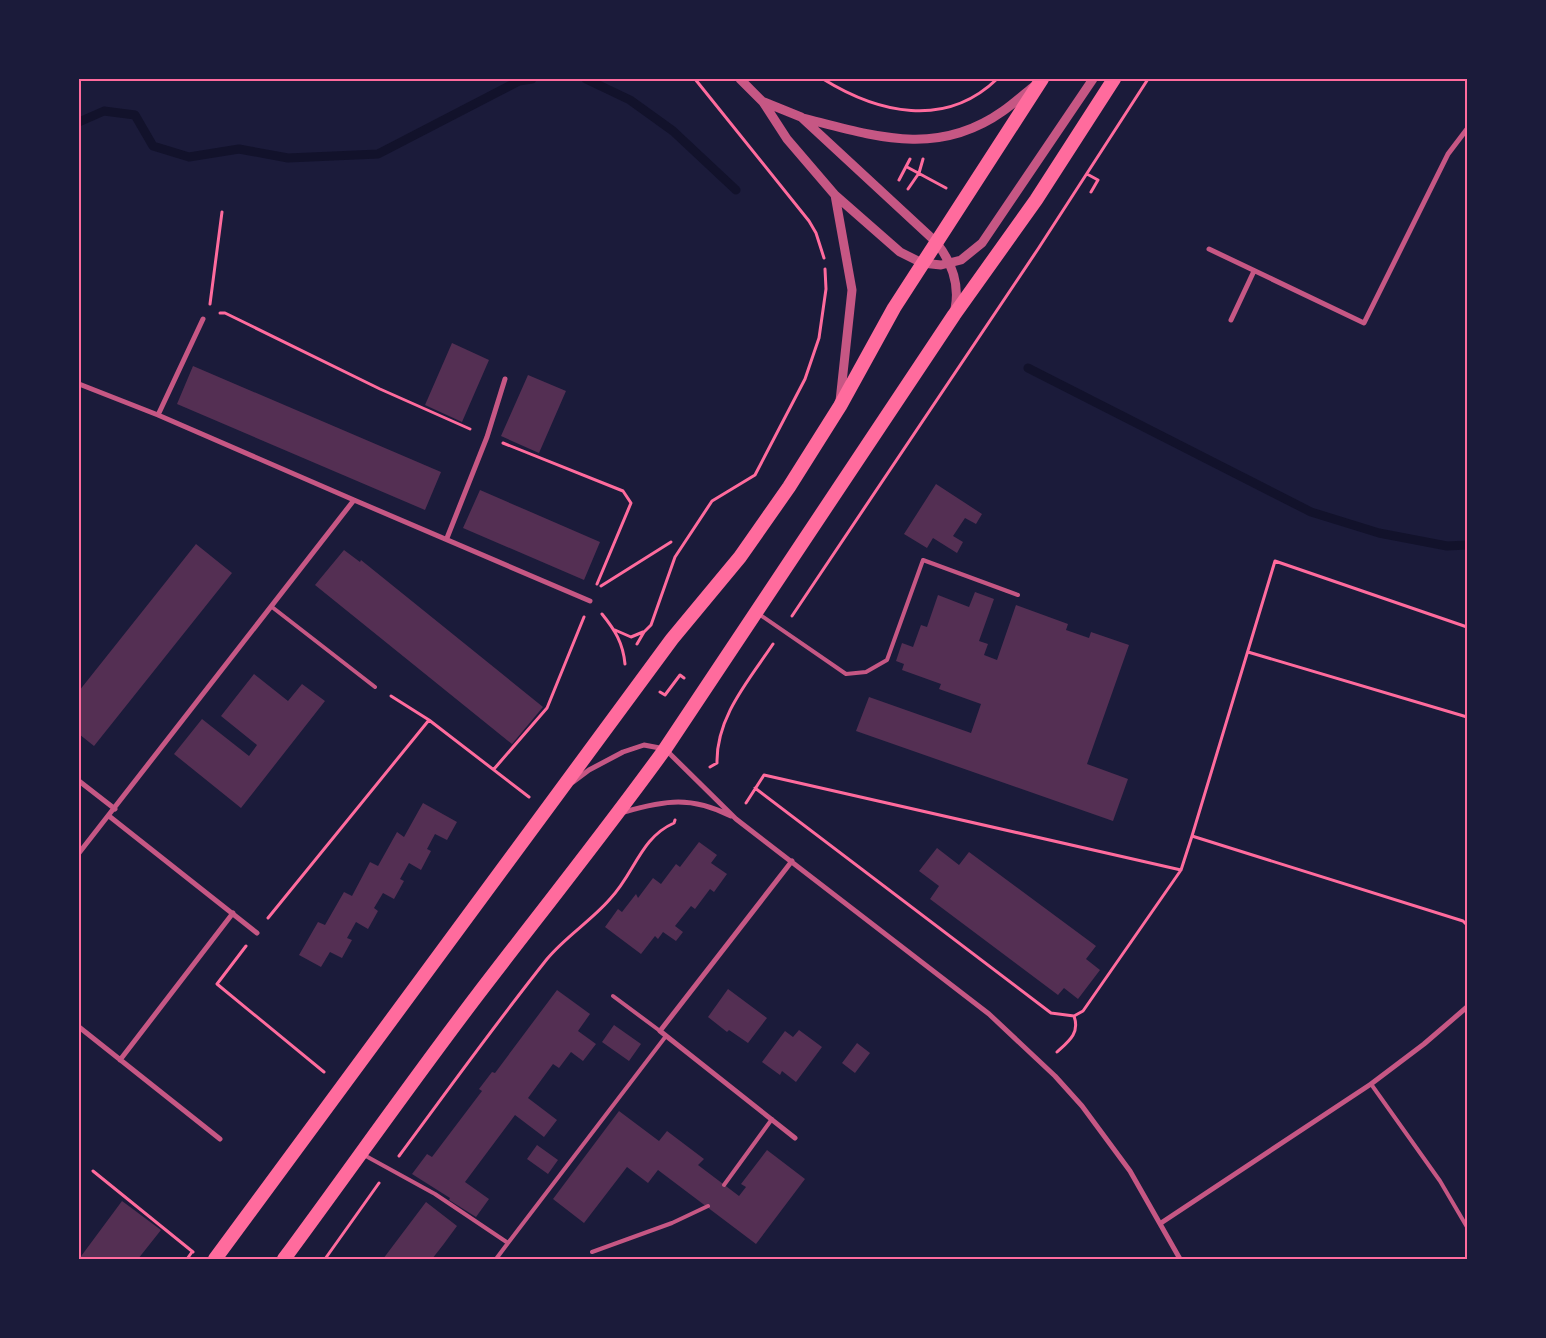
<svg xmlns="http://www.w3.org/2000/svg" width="1546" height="1338" font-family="'Fira Sans',sans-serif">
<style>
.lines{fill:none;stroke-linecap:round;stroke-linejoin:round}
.stream{stroke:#12122b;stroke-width:9}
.building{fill:#542f53}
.path{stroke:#ff6b9d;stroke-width:3}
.service{stroke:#c65784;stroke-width:4}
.minor{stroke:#c65784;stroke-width:5}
.tertiary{stroke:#c65784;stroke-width:9}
.trunk{stroke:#ff6b9d;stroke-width:14}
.neatline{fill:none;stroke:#ff6b9d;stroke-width:2}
</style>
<rect width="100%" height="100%" fill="#1b1b3a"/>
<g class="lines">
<!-- stream -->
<path class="stream" d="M586 79 630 100 673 131 736 190
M79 122 104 111 135 115 153 146 189 157 239 149 288 158 378 154 519 81 532 79
M1028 368 1311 512 1379 533 1447 546 1467 545"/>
</g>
<!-- building -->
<path class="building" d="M452 343 489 360 462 422 425 405Z
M193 366 441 472 425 510 177 404Z
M528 375 566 391 539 453 501 436Z
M936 484 982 514 976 524 965 518 953 536 963 542 957 553 933 538 927 548 904 534Z
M480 490 600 542 584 580 463 528Z
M196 544 232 573 94 746 79 734V691Z
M344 550 360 562 361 560 543 707 512 744 315 585Z
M975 592 994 599 979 641 988 644 984 655 997 660 1016 605 1068 624 1066 630 1089 638 1091 632 1129 645 1087 764 1128 779 1113 821 856 731 869 697 971 733 981 704 939 689 941 684 902 670 904 664 896 661 902 643 913 647 921 625 927 627 938 595 969 607Z
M254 674 288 701 302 684 325 701 241 808 174 754 202 719 249 756 257 745 221 716Z
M423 803 457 822 447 840 435 834 427 849 431 851 421 870 409 863 400 879 404 881 394 899 383 893 374 908 378 911 368 929 356 922 347 938 352 940 342 958 330 952 321 967 299 955 318 922 325 925 344 892 352 896 370 862 378 866 397 832 404 837Z
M699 842 717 855 711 863 727 874 714 892 710 889 695 909 691 906 675 926 683 932 676 941 663 932 658 939 655 936 641 954 605 927 618 909 622 912 636 894 638 898 653 878 661 884 676 864 680 867Z
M937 848 959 865 969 852 1096 946 1086 959 1100 970 1078 999 1064 988 1058 995 930 899 939 886 919 871Z
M728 989 767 1018 748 1043 729 1030 727 1032 708 1017Z
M557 990 590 1014 578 1031 596 1044 583 1061 571 1052 559 1068 553 1064 528 1098 557 1120 544 1137 515 1115 465 1182 489 1199 476 1217 449 1200 450 1198 412 1174 427 1154 432 1157 482 1091 479 1089 492 1072 495 1073Z
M614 1025 641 1044 629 1061 602 1042Z
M799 1030 822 1047 796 1082 782 1071 780 1075 762 1062 785 1031 793 1037Z
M857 1043 870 1053 855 1073 842 1063Z
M619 1111 659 1141 667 1131 704 1159 698 1165 739 1196 746 1187 741 1184 767 1150 805 1179 756 1244 658 1170 648 1183 627 1167 584 1223 553 1199Z
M537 1145 558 1160 548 1174 527 1159Z
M122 1201 161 1230 138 1259H79Z
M426 1202 457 1226 443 1245 432 1259H383Z"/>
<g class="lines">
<!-- path -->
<path class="path" d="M695 79 809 221 816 233 824 258
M823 79C878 113 945 129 997 79
M907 167 946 188
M1087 174 1098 180 1091 192
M899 180 910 159
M908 189 919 173 923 159
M210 304 222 212
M220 313H225L380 389 470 429
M503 443 623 491 631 503 597 584
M601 586 671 542
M602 614C615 630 623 643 625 664
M792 616 1038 249 1148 79
M615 630 631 637 643 632
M637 644 644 632 651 625 675 557 712 501 755 475 805 379 819 338 826 289 825 269
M1248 652 1467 717
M660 692 665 695 680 675 684 678
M391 696 429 720
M710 767 717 763C716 717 749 680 773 644
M494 769 547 708 584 617
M755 788 1051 1013 1074 1016 1083 1011 1181 870
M746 803 764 775 1181 870 1192 836 1463 921 1467 925
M1192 836 1275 561 1467 627
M268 918 429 720 529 797
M246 946 217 984 324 1072
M1057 1052C1069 1041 1080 1033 1074 1016
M399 1156C448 1090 496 1023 547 959 565 937 591 921 610 899 635 873 640 838 674 823L675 820
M93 1171 193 1252
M187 1259 192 1252
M325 1259 379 1183"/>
<!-- service -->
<path class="service" d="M272 607 375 687
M759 614 846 674 866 672 887 660 923 560 1018 595
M613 996 660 1031
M1371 1084 1440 1181 1467 1227
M364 1155 435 1194 508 1243 666 1036
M79 1160V1159
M724 1185 772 1119
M592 1252 672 1223 708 1206
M496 1259 508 1243"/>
<!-- minor -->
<path class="minor" d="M1209 249 1364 323 1448 154 1467 129
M1231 320 1254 271
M79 384 158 415 354 500
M158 415 203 319
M447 538 487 437 505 379
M79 781 115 809
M573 782 589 770 623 752 644 745 665 749 736 819 989 1014 1055 1076 1082 1106 1130 1171 1180 1259
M624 812C666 800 691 796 731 816
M109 816 257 933
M79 853 354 500 590 601
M792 861 660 1031 795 1138
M79 1027 220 1139
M120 1060 233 913
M1161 1223 1371 1084 1424 1044 1467 1007"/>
<!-- tertiary -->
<path class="tertiary" d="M740 79 763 102 787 139 835 195 900 252 922 263 941 265 961 260 982 243 1093 79
M764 102 801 117 936 242C951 261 960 284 955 309
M803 118C874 136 937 158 1003 111 1013 104 1023 95 1033 87
M835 195 852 290 840 401"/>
<!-- trunk -->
<path class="trunk" d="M215 1259 672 639 740 557 789 487 840 406 894 308 1042 79
M284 1259C349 1171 412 1081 479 993 541 912 605 832 665 749L954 315 1036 200 1114 79"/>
</g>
<!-- border -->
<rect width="1546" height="1338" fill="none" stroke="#1b1b3a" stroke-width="160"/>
<rect x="80" y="80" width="1386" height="1178" class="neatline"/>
</svg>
